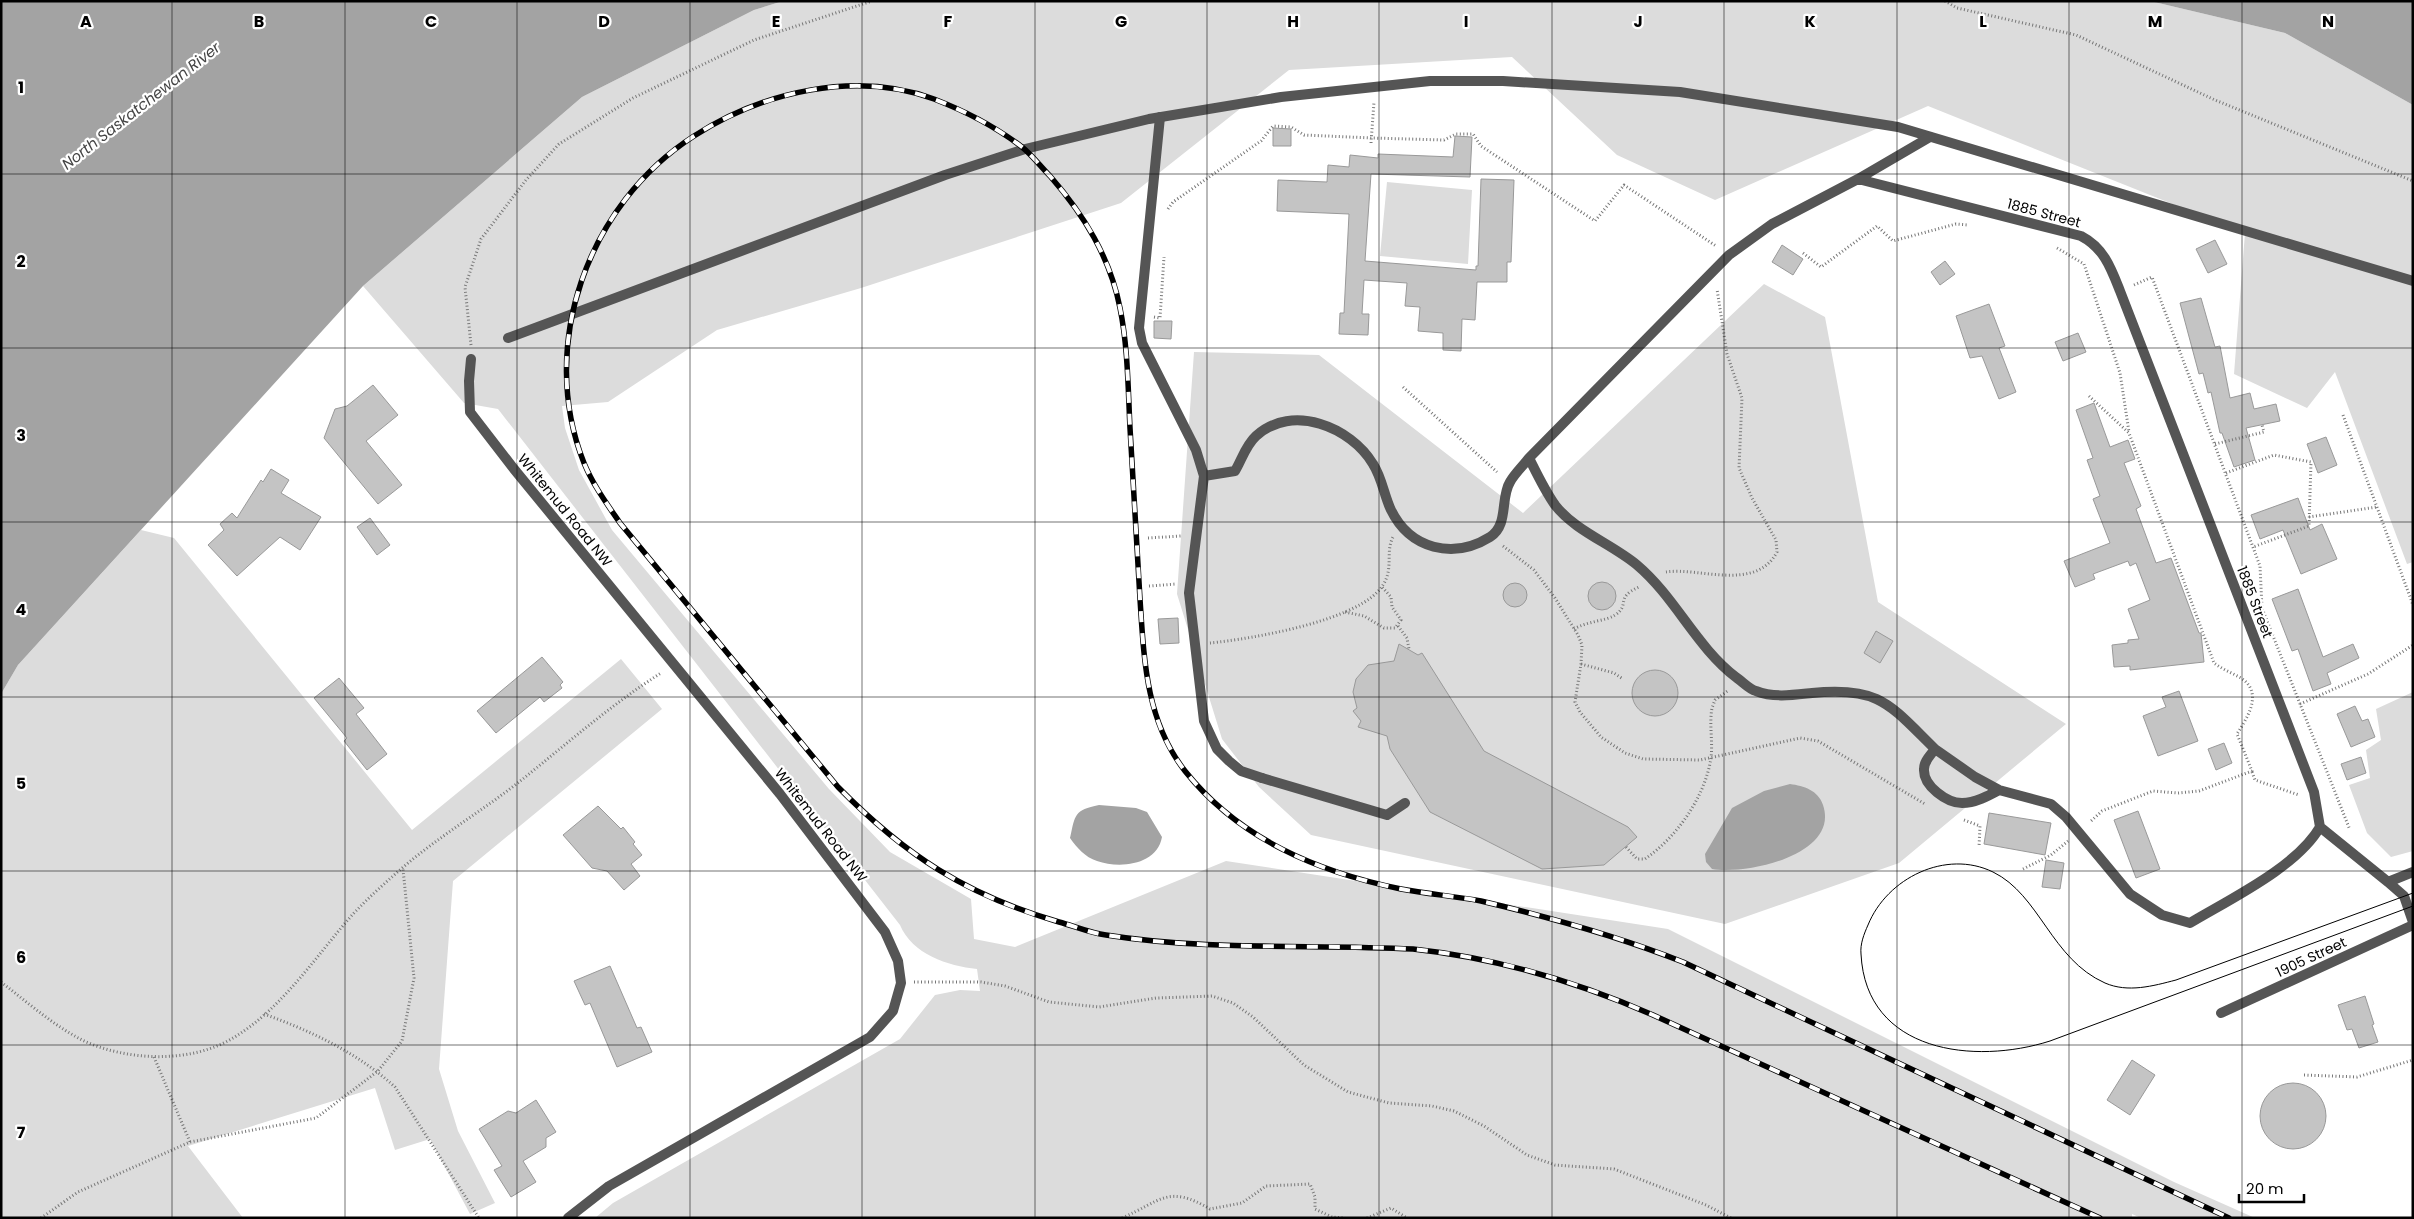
<svg xmlns="http://www.w3.org/2000/svg" width="2414" height="1219" font-family="Poppins,sans-serif">
<style>
.green{fill:#dcdcdc}
.water{fill:#a3a3a3}
.building{fill:#c4c4c4;stroke:#999}
.lines{fill:none;stroke-linecap:round;stroke-linejoin:round}
.path{stroke:#777;stroke-width:3;stroke-dasharray:1 2.5;stroke-linecap:butt}
.lane{stroke:#555;stroke-width:10}
.street{stroke:#555;stroke-width:10}
.tram{stroke:#000;stroke-width:1}
.rail-casing{stroke:#000;stroke-width:5.5}
.rail{stroke:#fff;stroke-width:4;stroke-dasharray:11;stroke-linecap:butt}
.grid{fill:none;stroke:#000;stroke-width:1;stroke-opacity:0.55}
.labels{text-anchor:middle;stroke-width:4.5;stroke-linejoin:round;paint-order:stroke}
.street-label{font-size:14px;fill:#000;stroke:#fff}
.water-label{font-size:15px;font-style:italic;fill:#444;stroke:#fff}
.grid-label{font-size:16px;text-anchor:middle;font-weight:bold;fill:#000;stroke:#fff;stroke-width:4.5;stroke-linejoin:round;paint-order:stroke}
</style>
<rect width="100%" height="100%" fill="#fff"/>
<!-- green -->
<path class="green" d="M783 1H2150L2285 33 2413 105V562L2407 564 2335 372 2307 408 2234 374 2245 233 1928 106 1715 200 1617 155 1512 57 1289 70 1121 203 861 288 717 330 608 402 562 406 565 428 579 470 612 530 829 789 890 852 971 899 974 939 1015 947 1226 861 1668 929 2174 1182 2255 1218H2141L2132 1214V1218H595L613 1203 900 1039 935 995 960 990 980 991 977 969C948 966 912 954 900 925L498 409 464 403 363 286 582 97 754 10Z
M1387 182 1472 190 1468 264 1380 256Z
M1764 284 1825 317 1878 602 2066 724 1899 863 1725 924 1311 835 1259 787 1222 739 1177 594 1194 352 1319 355 1523 513Z
M141 530 174 538 412 830 621 659 662 709 453 881 439 1069 458 1131 495 1203 470 1214 430 1139 395 1150 375 1088 188 1146 243 1218H1V694L18 665Z
M2413 692V851L2391 857 2367 833 2349 785 2370 778 2366 750 2381 740 2376 709Z"/>
<!-- water -->
<path class="water" d="M1 1H783L754 10 582 97 363 286 18 665 1 694Z
M2150 1H2413V105L2285 33Z
M1790 784C1804 786 1818 790 1823 805 1840 855 1746 875 1712 869L1706 862 1705 854 1732 808 1764 791Z
M1099 805 1136 808 1147 812 1162 837C1157 865 1120 869 1097 861 1085 857 1077 848 1070 838 1075 815 1074 810 1099 805Z"/>
<!-- building -->
<path class="building" d="M1273 128 1291 129V146H1273Z
M1455 136 1472 137 1470 177 1371 174 1365 261 1476 270V266H1478L1481 179 1514 180 1511 262H1507V282H1477L1475 320 1462 319 1461 351 1443 350V333L1418 331 1420 307 1405 306 1407 283 1364 280 1362 314H1369L1368 335 1339 334 1340 313H1344L1349 214 1277 211 1278 180 1327 182 1328 165 1349 167 1350 155 1378 158V154L1453 157Z
M2215 240 2227 264 2208 273 2196 249Z
M1782 245 1803 259 1793 275 1772 262Z
M1945 261 1955 274 1940 285 1931 272Z
M2201 298 2215 347 2220 346 2230 398 2250 393 2254 409 2276 404 2280 421 2246 428 2255 460 2234 467 2222 433H2220L2211 392 2208 393 2203 373 2199 374 2180 303Z
M1989 304 2005 346 1999 348 2016 392 1999 399 1982 356 1970 358 1956 316Z
M1154 321H1172L1171 339 1154 338Z
M2078 333 2086 352 2063 361 2055 342Z
M373 385 398 415 366 441 402 485 378 504 324 438 335 409 347 406Z
M2094 403 2110 447 2128 440 2135 459 2124 463 2141 506 2136 509 2156 563 2171 558 2199 633H2201L2204 662 2130 670V666L2114 667 2112 645 2128 643V640L2139 639 2128 609 2150 600 2136 563 2130 566 2128 561 2093 574 2095 579 2075 587 2064 561 2110 543 2093 499 2100 496 2087 460 2093 458 2076 410Z
M2326 437 2337 465 2318 473 2307 444Z
M271 469 289 480 281 493 321 517 300 550 280 537 237 576 208 545 224 530 220 524 232 513 237 518 261 480 263 482Z
M2298 498 2310 530 2322 524 2337 559 2301 574 2283 530 2260 539 2251 515Z
M370 518 390 545 377 555 357 527Z
M1588 596a14 14 0 1 1 28 0a14 14 0 1 1-28 0Z
M1503 595a12 12 0 1 1 24 0a12 12 0 1 1-24 0Z
M2298 589 2323 657 2353 644 2359 658 2327 673 2331 684 2313 691 2298 649 2292 651 2272 599Z
M1178 618 1179 643 1160 644 1158 619Z
M1876 631 1893 641 1880 663 1864 653Z
M1399 644 1418 655 1422 653 1484 751 1628 827 1637 837 1604 865 1542 869 1430 812 1390 749 1387 736 1358 727 1361 721 1353 711 1357 708 1353 692 1356 679 1368 665 1394 661Z
M542 657 563 682 560 685 562 688 544 702 540 697 496 733 477 711Z
M1632 693a23 23 0 1 1 46 0a23 23 0 1 1-46 0Z
M339 678 364 708 356 714 387 754 367 770 344 741 347 738 314 698Z
M2179 691 2198 741 2158 756 2143 716 2166 707 2162 697Z
M2355 706 2362 721 2368 719 2375 737 2351 747 2337 714Z
M2224 743 2232 763 2216 770 2208 749Z
M2361 757 2366 773 2347 780 2341 764Z
M598 806 621 829 623 827 635 842 633 844 642 855 631 864 640 876 624 890 607 871 592 868 563 835Z
M2138 811 2160 869 2136 878 2114 820Z
M1989 813 2051 823 2045 855 1984 844Z
M2046 860 2064 863 2060 889 2042 887Z
M610 966 637 1028 641 1027 652 1052 617 1067 590 1003 585 1005 574 981Z
M2365 996 2374 1024 2372 1025 2378 1042 2359 1048 2352 1029 2347 1030 2338 1005Z
M2132 1060 2155 1075 2130 1115 2107 1100Z
M2260 1116a33 33 0 1 1 66 0a33 33 0 1 1-66 0Z
M536 1100 556 1132 546 1138V1147L523 1161 536 1182 511 1197 494 1170 502 1166 479 1129 508 1111 516 1113Z"/>
<g class="lines">
<!-- path -->
<path class="path" d="M1945 1 1957 8 2076 35 2215 100 2413 181
M1371 143 1374 102
M1168 209 1173 202 1261 141 1273 126 1291 127 1304 135 1372 138 1444 140 1456 134H1473L1481 146 1595 221 1624 185 1716 246
M2057 248 2084 264 2120 373 2129 432
M1803 253 1821 267 1877 226 1893 241 1956 224 1968 225
M2134 285 2152 277 2260 566 2262 608 2350 830
M1154 317 1160 318 1164 257
M471 345 465 287 481 239 526 180 559 144 633 98 754 40 872 1
M1403 387 1497 472
M2089 396 2129 433 2214 663C2222 669 2232 673 2241 678 2264 693 2247 718 2237 734L2252 771 2199 791 2178 793 2153 791 2102 811 2090 822
M2343 415 2413 605
M2215 444 2264 432 2262 425
M2226 473 2274 455 2311 462 2309 526 2253 547
M2309 517 2377 507
M1148 538 1181 536
M1503 546 1534 570 1555 598 1578 635 1582 645 1581 664 1575 702 1580 712 1601 737 1625 753 1643 759 1700 760 1800 738 1818 741 1925 804
M1666 572C1699 567 1756 592 1777 552L1776 540 1752 498 1739 468 1742 398 1727 354 1717 289
M1149 586 1176 584
M1345 612 1364 616 1384 628H1395L1401 620 1392 607 1391 597 1382 587
M1398 626 1407 638 1409 649
M1574 629C1588 621 1606 621 1615 615 1631 605 1614 598 1639 587
M1210 643C1250 639 1361 621 1383 585 1394 567 1385 553 1393 537
M1581 664 1614 673 1623 679
M2300 704 2368 674 2413 645
M2252 772 2255 780 2299 795
M1964 820 1980 826 1979 847
M1626 847 1637 859H1645C1677 837 1705 797 1711 758 1713 741 1709 724 1712 708L1715 700 1729 690
M2023 869 2051 855 2068 841
M1 982C27 1002 53 1025 82 1040 126 1061 190 1064 233 1038 282 1009 316 956 353 914 368 898 385 883 401 869 439 836 484 810 524 778 569 742 612 704 661 673
M914 982H981L1005 986 1049 1002 1099 1007 1156 998 1212 996 1233 1003 1253 1017 1304 1065 1348 1092 1389 1103 1432 1106 1454 1111 1484 1126 1527 1155 1555 1165 1614 1169 1706 1205 1731 1218
M264 1014C311 1031 358 1053 395 1087L479 1218
M154 1057 190 1142
M2304 1075 2357 1077 2413 1060
M41 1218 78 1192 190 1142 316 1118 378 1071 402 1041 414 978 403 869
M1122 1218C1161 1201 1168 1184 1210 1209L1242 1203 1266 1186 1310 1184 1315 1197V1209L1332 1217 1345 1218
M1367 1218 1391 1208 1407 1218"/>
<!-- lane -->
<path class="lane" d="M508 338 945 175 1025 149 1149 119 1281 97 1430 81H1503L1680 92 1898 127 2413 281
M1262 778 1387 815 1405 803"/>
<!-- street -->
<path class="street" d="M1160 117 1139 328 1142 343 1196 450 1204 476 1189 593 1204 721 1217 749 1229 761 1241 771 1262 778
M1858 179 2081 236C2104 248 2111 268 2120 291L2314 792 2320 827C2297 867 2230 899 2190 923L2162 915 2130 894 2066 817 2051 804 1999 790 1975 777 1935 749C1930 756 1924 761 1924 769 1923 786 1947 803 1962 803 1975 803 1988 796 1999 790
M471 359 469 381 470 412 514 469 780 794 885 932 898 961 901 983 893 1011 870 1037 609 1186 568 1218
M1529 458C1537 474 1545 491 1555 505 1575 531 1612 544 1637 565 1676 598 1696 647 1737 678 1743 682 1749 689 1756 691 1774 698 1793 695 1812 693 1880 686 1890 705 1935 749
M1204 476 1235 471C1242 459 1246 445 1256 436 1292 403 1351 427 1373 464 1382 478 1384 495 1391 510 1410 549 1453 560 1490 537 1509 525 1500 498 1510 482 1515 473 1523 466 1529 458L1729 255 1772 224 1858 179 1930 137
M2320 827 2388 882 2413 872
M2388 882 2404 896 2413 922
M2221 1013 2413 925"/>
<!-- tram -->
<path class="tram" d="M2413 893 2176 980C2153 986 2128 993 2105 983 2051 959 2040 895 1993 872 1946 849 1887 878 1868 925 1864 934 1860 944 1861 954 1866 1053 1975 1065 2050 1041L2413 906"/>
<defs>
<path id="rail" d="M2100 1218 1653 1015C1575 981 1497 958 1413 949 1311 944 1207 951 1106 935 1090 933 1074 926 1059 922 966 895 905 855 838 787L620 523C607 504 593 485 584 463 537 345 588 204 694 136 762 92 855 70 934 99 965 111 996 127 1022 147 1032 155 1041 167 1050 176 1084 215 1110 257 1120 308 1128 347 1128 389 1130 428 1133 485 1137 542 1140 599 1144 660 1146 721 1185 771 1239 839 1318 872 1401 889 1427 894 1454 896 1481 901 1549 917 1617 936 1683 962L2229 1218"/>
</defs>
<!-- rail casing -->
<use href="#rail" class="rail-casing"/>
<!-- rail -->
<use href="#rail" class="rail"/>
</g>
<!-- grid -->
<path class="grid" d="M172 1V1218M345 1V1218M517 1V1218M690 1V1218M862 1V1218M1035 1V1218M1207 1V1218M1379 1V1218M1552 1V1218M1724 1V1218M1897 1V1218M2069 1V1218M2242 1V1218M1 174H2413M1 348H2413M1 522H2413M1 697H2413M1 871H2413M1 1045H2413"/>
<g class="labels">
<!-- street labels -->
<g class="street-label">
<text transform="translate(2044 213) rotate(15)" y="5">1885 Street</text>
<text transform="translate(565 510) rotate(51)" y="5">Whitemud Road NW</text>
<text transform="translate(2255 602) rotate(69)" y="5">1885 Street</text>
<text transform="translate(821 825) rotate(52)" y="5">Whitemud Road NW</text>
<text transform="translate(2311 957) rotate(-25)" y="5">1905 Street</text>
</g>
<!-- water labels -->
<g class="water-label">
<text transform="translate(141 106) rotate(-38)" y="5">North Saskatchewan River</text>
</g>
</g>
<g class="grid-label">
<text x="86" y="27">A</text>
<text x="259" y="27">B</text>
<text x="431" y="27">C</text>
<text x="604" y="27">D</text>
<text x="776" y="27">E</text>
<text x="948" y="27">F</text>
<text x="1121" y="27">G</text>
<text x="1293" y="27">H</text>
<text x="1466" y="27">I</text>
<text x="1638" y="27">J</text>
<text x="1810" y="27">K</text>
<text x="1983" y="27">L</text>
<text x="2155" y="27">M</text>
<text x="2328" y="27">N</text>
<text x="21" y="93">1</text>
<text x="21" y="267">2</text>
<text x="21" y="441">3</text>
<text x="21" y="615">4</text>
<text x="21" y="789">5</text>
<text x="21" y="963">6</text>
<text x="21" y="1138">7</text>
</g>
<!-- border -->
<rect width="2414" height="1219" fill="none" stroke="#000000" stroke-width="5"/>
<!-- scale -->
<path d="M2239 1194v8h65v-8" fill="none" stroke="#000000" stroke-width="2.5"/>
<text x="2246" y="1194" font-size="15" fill="#000000" stroke="#ffffff" stroke-width="4" paint-order="stroke">20 m</text>
</svg>
